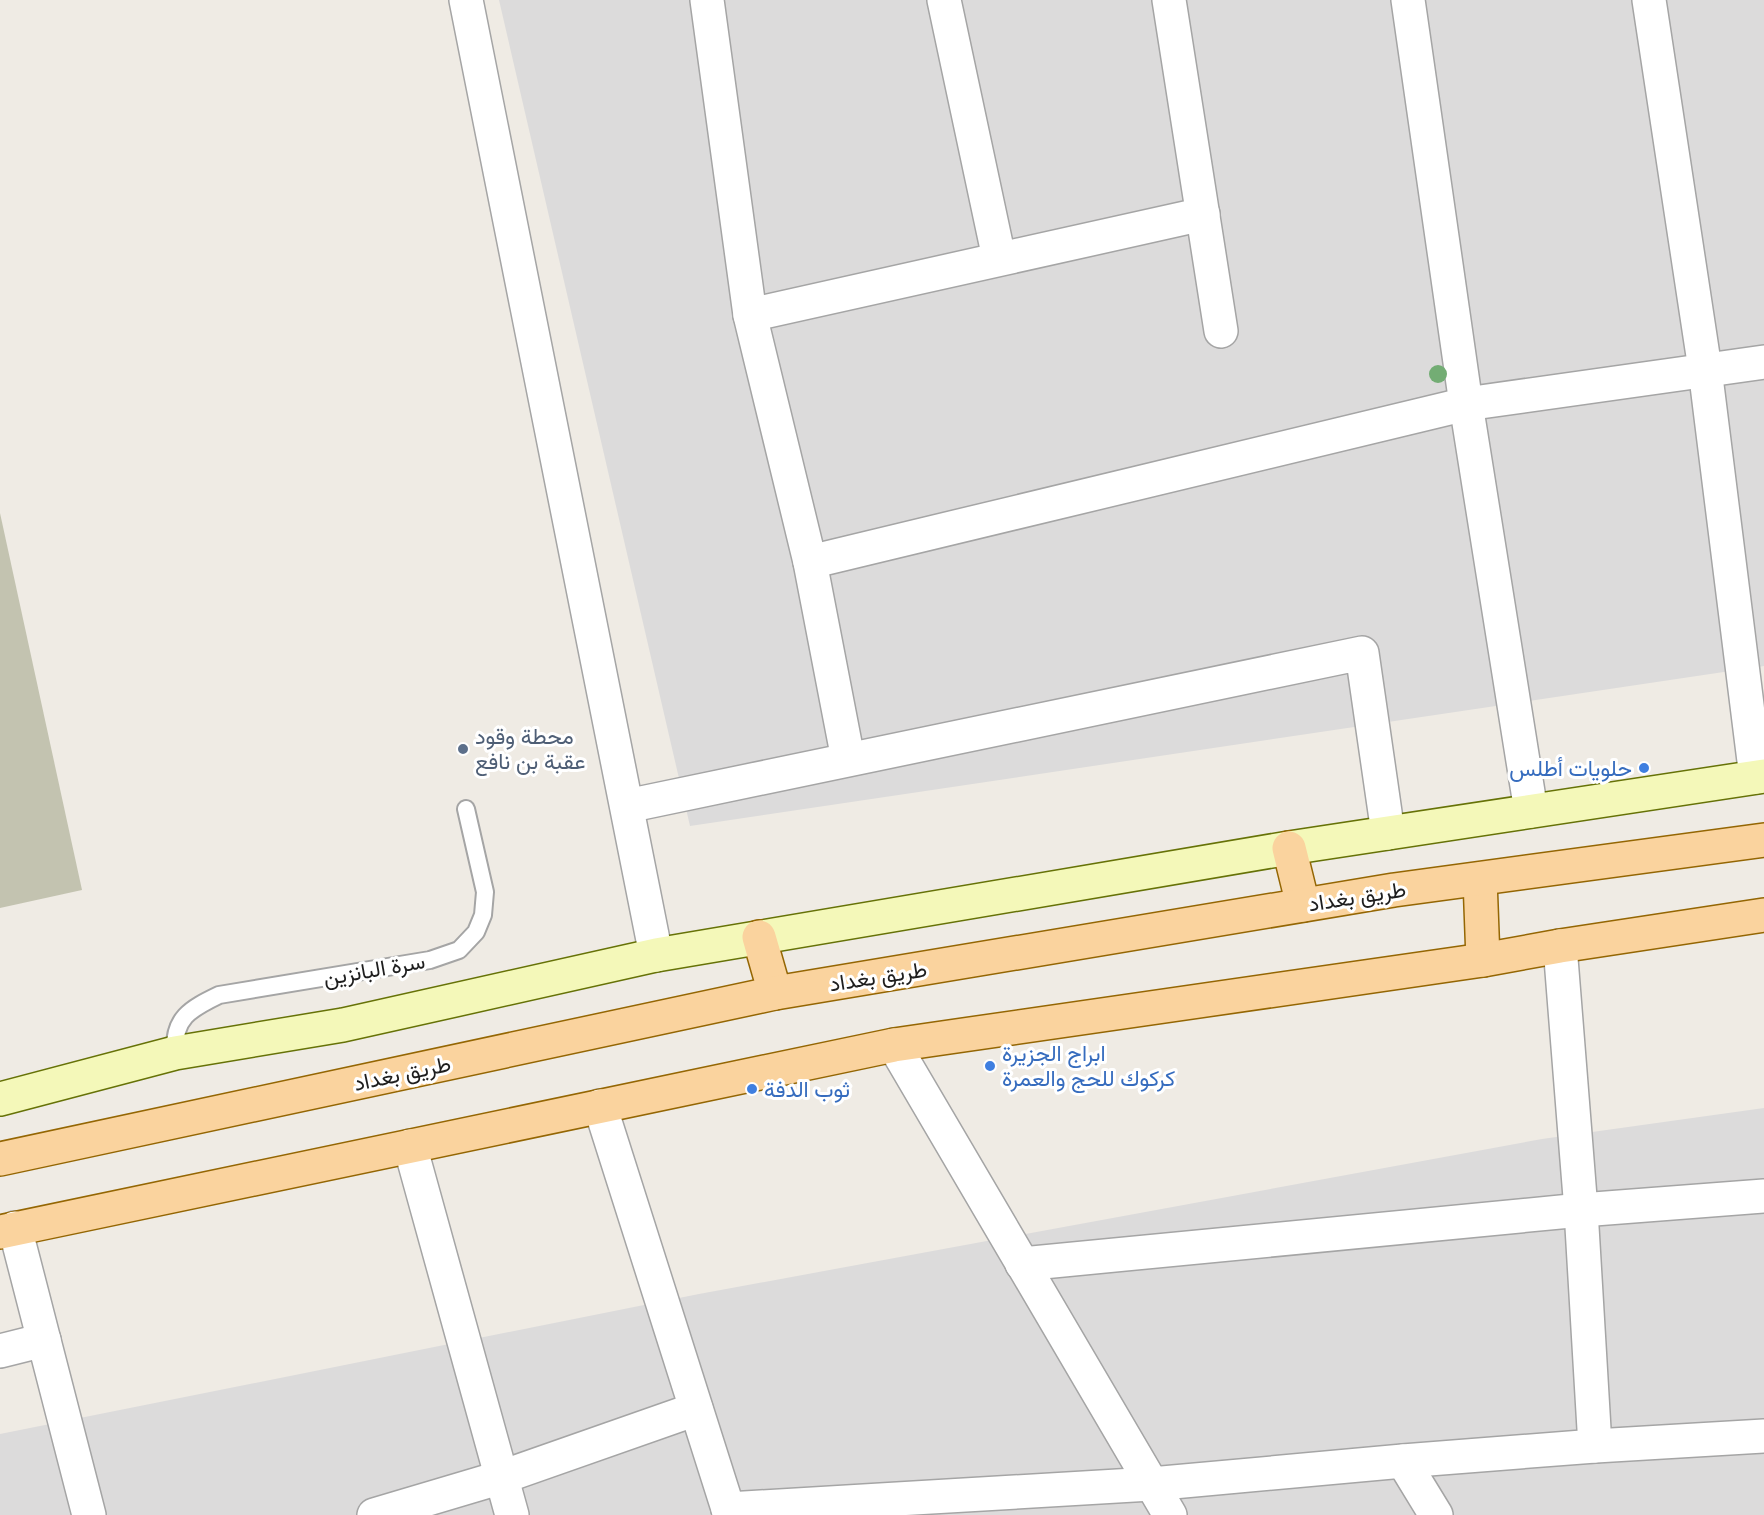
<svg xmlns="http://www.w3.org/2000/svg" width="1764" height="1515" viewBox="0 0 1764 1515" font-family="'Space Grotesk',Vazirmatn,sans-serif">
<rect width="100%" height="100%" fill="#efebe4"/>
<g fill="#dcdbdb">
<path d="M 499,0 L 1764,0 L 1764,666 L 690,826 Z"/>
<path d="M 1764,1108 L 1764,1515 L 0,1515 L 0,1434 L 699,1294 L 1542,1139 Z"/>
</g>
<path fill="#c3c3b0" d="M 0,513 L 82,890 L 0,908 Z"/>
<g fill="none" stroke-linecap="round" stroke-linejoin="round">
<g stroke="#a5a5a5" stroke-width="20">
<path id="service" d="M 175,1053 C 173,1018 190,1009 219,995 L 430,960 L 459,950 L 476,932 L 483,915 L 485,892 L 466,809"/>
</g>
<g stroke="#a5a5a5" stroke-width="36">
<g id="minor">
<path d="M 466,0 L 656,955"/>
<path d="M 707,0 L 750,315 L 810,562 L 848,759"/>
<path d="M 944,0 L 999,258"/>
<path d="M 1169,0 L 1221,331"/>
<path d="M 1408,0 L 1466,404 L 1531,811"/>
<path d="M 1649,0 L 1705,369 L 1756,777"/>
<path d="M 750,315 L 1203,214"/>
<path d="M 810,562 L 1466,404 L 1764,362"/>
<path d="M 627,806 L 1362,653 L 1388,833"/>
<path d="M 1560,946 L 1581,1210 L 1595,1446"/>
<path d="M 894,1045 L 1170,1515"/>
<path d="M 600,1106 L 730,1515"/>
<path d="M 410,1146 L 512,1515"/>
<path d="M 15,1228 L 89,1515"/>
<path d="M 1022,1264 L 1581,1210 L 1764,1196"/>
<path d="M 0,1351 L 44,1340"/>
<path d="M 1403,1461 L 1436,1515"/>
<path d="M 728,1509 L 1151,1484 L 1403,1461 L 1595,1446 L 1764,1436"/>
<path d="M 374,1515 L 502,1477 L 696,1409"/>
</g>
</g>
<g stroke="#667207" stroke-width="36">
<path id="secondary" d="M 0,1099 L 175,1053 L 343,1025 L 656,955 L 1289,848 L 1764,776"/>
</g>
<g stroke="#946603" stroke-width="36">
<g id="primary">
<path d="M 1289,848 L 1303,905"/>
<path d="M 1480,879 L 1483,960"/>
<path d="M 759,937 L 775,993"/>
<path d="M 0,1159 L 775,993 L 1394,890 L 1764,840"/>
<path d="M 0,1232 L 894,1045 L 1483,960 L 1560,946 L 1764,915"/>
</g>
</g>
<use href="#service" stroke="#fff" stroke-width="16"/>
<use href="#minor" stroke="#fff" stroke-width="33"/>
<use href="#secondary" stroke="#f4f8b9" stroke-width="33"/>
<use href="#primary" stroke="#fad39e" stroke-width="33"/>
</g>
<circle fill="#73ad74" cx="1438" cy="374" r="9"/>
<circle fill="#5c6f8a" stroke="#fff" stroke-width="2" cx="463" cy="749" r="6"/>
<g fill="#3f7fe0" stroke="#fff" stroke-width="2">
<circle cx="1644" cy="768" r="6"/>
<circle cx="990" cy="1066" r="6"/>
<circle cx="752" cy="1089" r="6"/>
</g>
<g text-anchor="middle" stroke-width="6" stroke-linejoin="round" paint-order="stroke">
<g font-size="22" fill="#4e5e75" stroke="#fff" text-anchor="start">
<text x="475" y="744">محطة وقود<tspan x="475" dy="25">عقبة بن نافع</tspan></text>
</g>
<g font-size="22" fill="#366cbe" stroke="#fff" text-anchor="start">
<text x="1632" y="776" text-anchor="end">حلويات أطلس</text>
<text x="1002" y="1061">ابراج الجزيرة<tspan x="1002" dy="25">كركوك للحج والعمرة</tspan></text>
<text x="764" y="1097">ثوب الدفة</text>
</g>
<g font-size="22" fill="#1e1e1e" stroke="#fff">
<text transform="translate(1357 896) rotate(-9)" y="8">طريق بغداد</text>
<text transform="translate(374 969) rotate(-10)" y="8">سرة البانزين</text>
<text transform="translate(878 976) rotate(-9)" y="8">طريق بغداد</text>
<text transform="translate(402 1073) rotate(-12)" y="8">طريق بغداد</text>
</g>
</g>
</svg>
